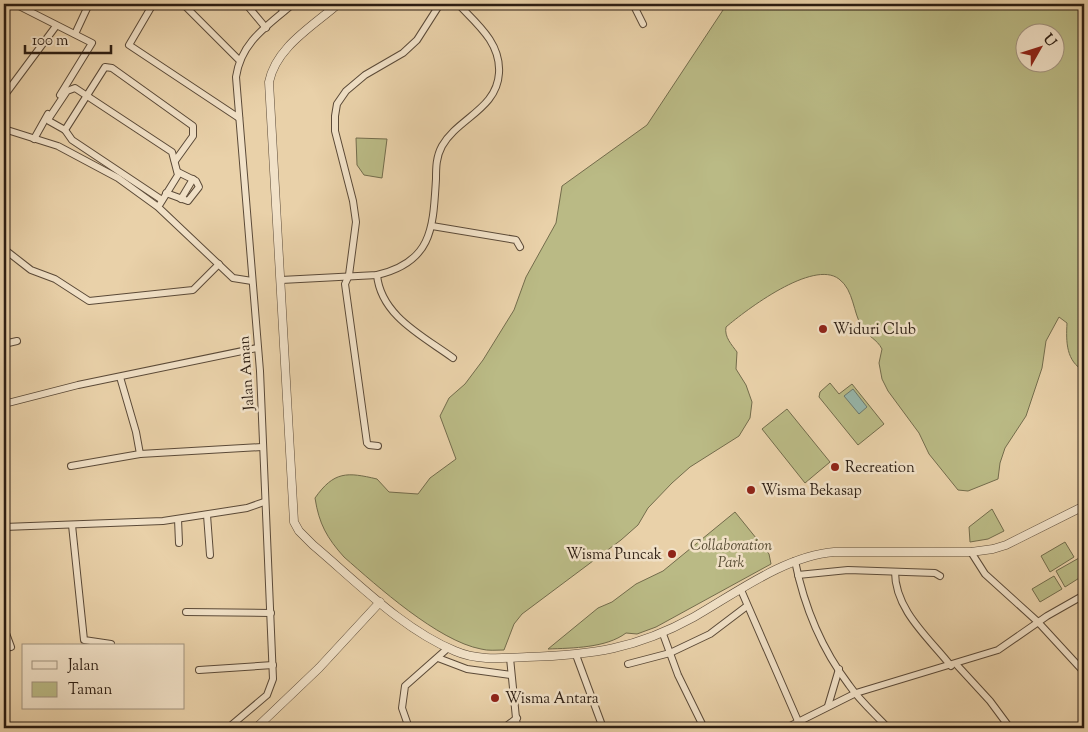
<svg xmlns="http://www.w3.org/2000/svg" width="1088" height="732" viewBox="0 0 1088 732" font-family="'Sorts Mill Goudy',serif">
<rect width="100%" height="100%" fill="#e9d1a9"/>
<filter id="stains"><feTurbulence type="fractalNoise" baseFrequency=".004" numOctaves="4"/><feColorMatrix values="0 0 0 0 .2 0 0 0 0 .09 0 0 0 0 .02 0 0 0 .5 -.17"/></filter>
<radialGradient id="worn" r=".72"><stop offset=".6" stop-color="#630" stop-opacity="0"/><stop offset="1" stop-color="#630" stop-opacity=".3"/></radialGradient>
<g fill="#baba85" stroke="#736c4c" fill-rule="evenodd">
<path d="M 727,4 L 775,4 L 783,6 L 788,4 L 1084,4 L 1084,371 C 1066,361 1066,342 1067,323 L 1059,317 L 1046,341 L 1042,368 L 1026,416 L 1005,448 L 1000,463 L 998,479 L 968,491 L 958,490 L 929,454 L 919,433 L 888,391 L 882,379 L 879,363 L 882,349 C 877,339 868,337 862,327 C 853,313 854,290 839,279 C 813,259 746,310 726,327 C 724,337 732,345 737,352 L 736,369 L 746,385 L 752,402 L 750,418 L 739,436 L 690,467 L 672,483 L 648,508 L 638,525 L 621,540 L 522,614 L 514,624 L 504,650 C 496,650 488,651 481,649 C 438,641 377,586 344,557 C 327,538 319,524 315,498 C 334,471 347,472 377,479 L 389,492 L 418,494 L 430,478 L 456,459 L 440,416 L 449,398 L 465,384 L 483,360 L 514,310 L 526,277 L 556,223 L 562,186 L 647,125 ZM 1026,32 L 1056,32 L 1056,62 L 1026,62 Z"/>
<path d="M 356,138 L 387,139 L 382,178 L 364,175 L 357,165 Z"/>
<path d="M 830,383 L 839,394 L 852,384 L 884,424 L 858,445 L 819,397 L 820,392 Z"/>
<path d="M 787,409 L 830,462 L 805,483 L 762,429 Z"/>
<path d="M 992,509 L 1004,531 L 988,539 L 970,542 L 969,527 Z"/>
<path d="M 735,512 L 769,554 L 771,564 L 656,627 L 637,634 L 626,633 C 606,648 573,648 548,649 L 598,608 L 612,602 L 636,584 L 663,571 Z"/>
<path d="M 1065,542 L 1074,557 L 1050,572 L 1041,556 Z"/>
<path d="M 1079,558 L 1084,567 L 1084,575 L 1065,587 L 1056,571 Z"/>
<path d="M 1054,576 L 1062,589 L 1040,602 L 1032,589 Z"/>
</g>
<path fill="#97b7ac" stroke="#6c796e" d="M 853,389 L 867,407 L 859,414 L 844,396 Z"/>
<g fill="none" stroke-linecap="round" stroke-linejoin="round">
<g stroke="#5b4a38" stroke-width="8">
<g id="minor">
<path d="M 141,4 L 150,8"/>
<path d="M 153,4 L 129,45 L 239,118"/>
<path d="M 183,4 L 239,60"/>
<path d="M 246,4 L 266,28"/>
<path d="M 278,4 L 284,11"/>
<path d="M 633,4 L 643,24"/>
<path d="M 19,6 L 92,43 L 60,95"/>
<path d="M 75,34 L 89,4"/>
<path d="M 4,96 L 56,26"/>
<path d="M 4,129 L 58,146 L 118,178 L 158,207 L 233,278 L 252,281"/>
<path d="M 65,130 L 49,121 L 49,118 L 67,91 L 75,88 L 172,152 L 178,175 L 160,204"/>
<path d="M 34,139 L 48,114"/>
<path d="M 166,193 L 188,201 L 199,187 L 196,181 L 178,172"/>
<path d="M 181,199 L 193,179"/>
<path d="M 162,200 L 72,140 L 65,130 L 105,67 L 112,68 L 193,126 L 193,136 L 175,161"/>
<path d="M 432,226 L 516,240 L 520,247"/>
<path d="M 4,249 L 31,270 L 55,279 L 89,301 L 193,290 L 219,264"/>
<path d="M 377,275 C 381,316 423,336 453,358"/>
<path d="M 281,280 L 377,275 C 433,262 433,227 436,179 C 436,168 436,157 442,146 C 458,118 497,109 499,73 C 501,43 477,24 458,4"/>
<path d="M 4,344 L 17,341"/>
<path d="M 120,377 L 136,432 L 140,454"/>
<path d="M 4,404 L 78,385 L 257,348"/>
<path d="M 378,446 L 369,445 L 367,443 L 345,284 L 349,275 L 356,222 L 353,201 L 335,131 L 335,116 L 337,104 L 346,91 L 365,75 L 403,53 L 417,40 L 440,4"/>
<path d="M 71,466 L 140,454 L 262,447"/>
<path d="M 207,515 L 210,555"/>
<path d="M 178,519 L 179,543"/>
<path d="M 72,525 L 84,640 L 111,644"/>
<path d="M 4,527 L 163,521 L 247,508 L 264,502"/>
<path d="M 971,552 L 985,574 L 1038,622 L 1084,672"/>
<path d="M 795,561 C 804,606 821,648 849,685 C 860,701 875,714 888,728"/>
<path d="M 895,572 C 895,610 929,638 951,666"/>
<path d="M 798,575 L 848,570 L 935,573 L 940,576"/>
<path d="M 741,590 L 798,721"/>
<path d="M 186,612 L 271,613"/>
<path d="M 4,628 L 11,647"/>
<path d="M 663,634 L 678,675 L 704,728"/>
<path d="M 576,655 L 603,728"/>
<path d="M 438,658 L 467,669 L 511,675"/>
<path d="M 510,658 L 517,728"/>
<path d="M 628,664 L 670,653 L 710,634 L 747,606"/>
<path d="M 956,664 L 990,701 L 1010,728"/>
<path d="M 199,670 L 273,665"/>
<path d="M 828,706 L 839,669"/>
<path d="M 228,728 L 267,695 L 273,679 L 260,371 L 236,77 C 241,42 267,26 293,4"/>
<path d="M 409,728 L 402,708 L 405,686 L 448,648"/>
<path d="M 504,728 L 517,718"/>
<path d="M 786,728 L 856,693 L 998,650 L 1047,616 L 1084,595"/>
</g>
</g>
<g stroke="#5b4a38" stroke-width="9">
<g id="tertiary">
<path d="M 338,4 C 313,26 276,47 269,82 L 294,522 L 299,531 L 313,545 C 357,582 402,629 455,651 C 478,661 503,658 527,657 C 592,655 636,649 694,617 C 736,593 785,556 834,552 L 971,552 L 993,549 L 1006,545 L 1084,506"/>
<path d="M 256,728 L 319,668 L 380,602"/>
</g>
</g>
<use href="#minor" stroke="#f1e1c7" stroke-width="6"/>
<use href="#tertiary" stroke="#f1e1c7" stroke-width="8"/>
</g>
<g fill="#8f2418" stroke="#f1e1c7" stroke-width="2">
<circle cx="823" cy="329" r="5"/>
<circle cx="835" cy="467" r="5"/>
<circle cx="751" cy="490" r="5"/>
<circle cx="672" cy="554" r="5"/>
<circle cx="495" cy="698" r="5"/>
</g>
<g text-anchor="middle" stroke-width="5" stroke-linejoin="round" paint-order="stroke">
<g font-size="15" fill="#2c1d12" stroke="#f1e1c7" text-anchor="start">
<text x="833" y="334">Widuri Club</text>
<text x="845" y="472">Recreation</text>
<text x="761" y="495">Wisma Bekasap</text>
<text x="662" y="559" text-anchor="end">Wisma Puncak</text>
<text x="505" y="703">Wisma Antara</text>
</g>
<g font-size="15" fill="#2c1d12" stroke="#f1e1c7">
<text transform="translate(246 373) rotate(-94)" y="5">Jalan Aman</text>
</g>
<g font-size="15" font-style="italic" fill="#574c34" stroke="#f1e1c7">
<text x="731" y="550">Collaboration<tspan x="731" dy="17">Park</tspan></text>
</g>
</g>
<rect width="1088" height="732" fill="none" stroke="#e9d1a9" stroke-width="20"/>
<rect x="5" y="5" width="1078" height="722" fill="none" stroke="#2c1d12" stroke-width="2.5"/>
<rect x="10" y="10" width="1068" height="712" fill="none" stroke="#2c1d12"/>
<rect x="22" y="644" width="162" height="65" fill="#f1e1c7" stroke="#a2937f"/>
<rect x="32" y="661" width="25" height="8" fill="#f1e1c7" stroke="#a2937f"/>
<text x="68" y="670" font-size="15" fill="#2c1d12">Jalan</text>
<rect x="32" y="682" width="25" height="15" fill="#baba85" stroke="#a2937f"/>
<text x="68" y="694" font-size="15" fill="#2c1d12">Taman</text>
<g transform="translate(1040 48) rotate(51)"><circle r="24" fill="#f1e1c7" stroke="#a2937f"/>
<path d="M0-4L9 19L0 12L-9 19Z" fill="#8f2418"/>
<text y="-8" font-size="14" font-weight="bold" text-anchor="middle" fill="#2c1d12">U</text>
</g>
<path d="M25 45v8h86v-8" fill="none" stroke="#2c1d12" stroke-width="2.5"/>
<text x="32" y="45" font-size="15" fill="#2c1d12" stroke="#f1e1c7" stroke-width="4" paint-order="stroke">100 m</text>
<rect width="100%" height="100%" filter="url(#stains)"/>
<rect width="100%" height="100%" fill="url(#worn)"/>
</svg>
